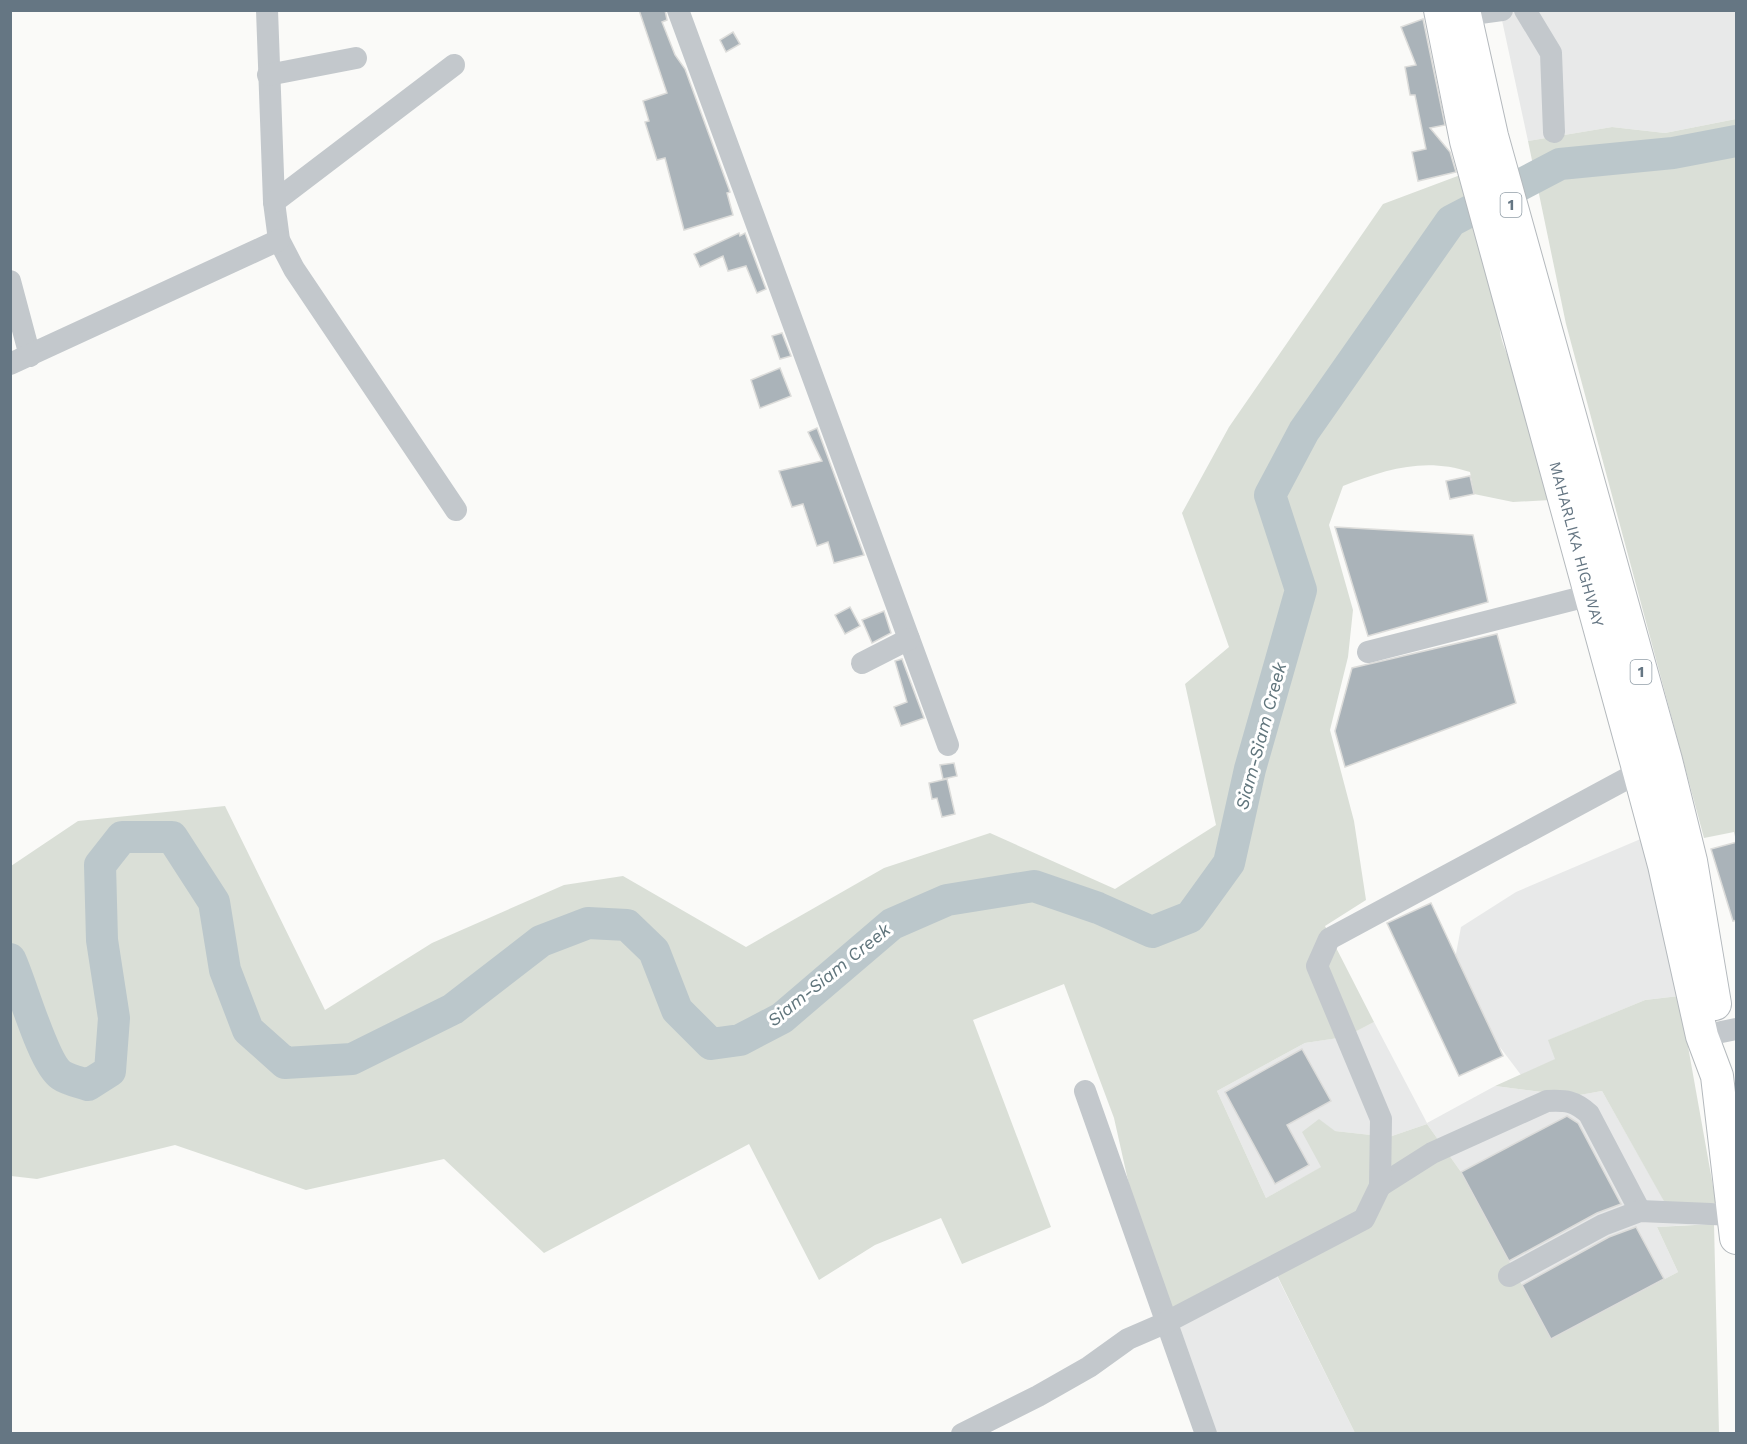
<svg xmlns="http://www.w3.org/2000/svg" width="1747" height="1444" viewBox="0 0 1747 1444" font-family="'Work Sans',sans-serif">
<rect width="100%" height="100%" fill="#fafaf8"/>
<g fill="#e8e9e9">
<path d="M 1500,11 L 1736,11 L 1736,119 L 1665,133 L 1612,127 L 1528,141 Z"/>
<path d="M 1643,838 L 1679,996 L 1645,1000 L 1549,1040 L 1556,1059 L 1521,1075 L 1484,1026 L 1455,959 L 1461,927 L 1516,892 Z"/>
<path d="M 1374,1022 L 1427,1123 L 1495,1086 L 1573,1096 L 1602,1091 L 1665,1202 L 1703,1224 L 1657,1227 L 1678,1272 L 1551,1339 L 1461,1172 L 1427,1124 L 1389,1137 L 1335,1131 L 1322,1167 L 1266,1198 L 1217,1091 L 1305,1043 L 1344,1037 Z"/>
<path d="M 1277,1276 L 1355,1433 L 1209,1433 L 1170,1325 Z"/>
</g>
<g fill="#dadfd7">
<path d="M 1736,119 L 1736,841 L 1734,832 L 1704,838 L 1566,324 L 1528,141 L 1612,127 L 1665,133 Z"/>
<path d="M 1463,174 L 1500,315 C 1497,338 1507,351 1514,372 C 1528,414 1539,458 1551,500 L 1513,502 L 1474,494 L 1470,472 C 1425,457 1386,469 1343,486 L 1329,525 L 1353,610 L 1348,657 L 1330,730 L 1354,821 L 1366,900 L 1325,926 L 1374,1022 L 1345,1037 L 1305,1043 L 1217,1091 L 1266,1198 L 1321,1167 L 1302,1132 L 1319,1119 L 1335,1131 L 1389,1137 L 1427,1124 L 1461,1172 L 1551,1339 L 1678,1272 L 1657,1227 L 1714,1224 L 1719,1433 L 1355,1433 L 1271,1263 L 1172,1313 L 1129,1185 L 1114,1118 L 1064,984 L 973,1020 L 1051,1227 L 962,1264 L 941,1218 L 875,1245 L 819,1280 L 749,1144 L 544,1253 L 444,1159 L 306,1190 L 175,1145 L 37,1179 L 11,1176 L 11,866 L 78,821 L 225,806 L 325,1010 L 432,943 L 564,885 L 623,876 L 746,947 L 884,868 L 990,833 L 1115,889 L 1216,825 L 1185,684 L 1229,647 L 1182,513 L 1229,427 L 1383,204 Z"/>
<path d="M 1679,996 L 1716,1203 L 1665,1203 L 1602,1091 L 1574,1096 L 1495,1086 L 1555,1059 L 1548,1040 L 1645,1000 Z"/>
</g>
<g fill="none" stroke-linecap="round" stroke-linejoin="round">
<path stroke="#bbc7cb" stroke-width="32" d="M 10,959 C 21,982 43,1063 61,1075 C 68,1080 79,1082 88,1085 L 110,1071 L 114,1018 L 102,940 L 100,865 L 122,837 L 172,837 L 214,902 L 225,970 L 248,1030 L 285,1063 L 352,1059 L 453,1009 L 541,941 L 588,923 L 627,925 L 654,951 L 677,1010 L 711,1044 L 740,1040 L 782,1018 L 892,924 L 947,900 L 1034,886 L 1098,908 L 1152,932 L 1190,917 L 1229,863 L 1250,769 L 1301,590 L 1270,495 L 1304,431 L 1451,221 L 1560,164 L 1673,153 L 1736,141"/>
</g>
<g fill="#aab3b9" stroke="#dcdcda" stroke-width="1.5">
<path d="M 639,10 L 665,10 L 667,20 L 662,22 L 675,55 L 685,69 L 730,192 L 727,193 L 733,215 L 684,230 L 665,158 L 657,160 L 645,122 L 649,121 L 643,101 L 667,93 Z"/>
<path d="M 1423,19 L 1445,125 L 1430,128 L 1450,152 L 1456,172 L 1418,181 L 1412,152 L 1426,149 L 1415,95 L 1410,95 L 1405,67 L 1416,65 L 1401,27 Z"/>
<path d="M 733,32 L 740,44 L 726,52 L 720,40 Z"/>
<path d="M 739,233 L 740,236 L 745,233 L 766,289 L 757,293 L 746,266 L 728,271 L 723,256 L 700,267 L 694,254 Z"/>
<path d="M 782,333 L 791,356 L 780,359 L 772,336 Z"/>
<path d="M 780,368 L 791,396 L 760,408 L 751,380 Z"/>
<path d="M 817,428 L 864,555 L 834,563 L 828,542 L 817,546 L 803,504 L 792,507 L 779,471 L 822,461 L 808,432 Z"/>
<path d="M 1470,476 L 1474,494 L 1450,499 L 1446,481 Z"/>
<path d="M 1335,527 L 1473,535 L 1488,602 L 1368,636 Z"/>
<path d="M 850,607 L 860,626 L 845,634 L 835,615 Z"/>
<path d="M 884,611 L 891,633 L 872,643 L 862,620 Z"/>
<path d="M 1497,634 L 1516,703 L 1345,767 L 1335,731 L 1352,668 Z"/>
<path d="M 902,659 L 924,718 L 901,726 L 894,707 L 907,702 L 895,661 Z"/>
<path d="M 954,763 L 957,776 L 943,779 L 940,765 Z"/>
<path d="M 947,779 L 955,814 L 942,817 L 937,798 L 932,799 L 929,783 Z"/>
<path d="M 1737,842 L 1737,920 L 1733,921 L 1711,849 Z"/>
<path d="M 1431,903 L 1503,1056 L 1459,1076 L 1387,923 Z"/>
<path d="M 1302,1049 L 1331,1101 L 1287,1125 L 1309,1165 L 1275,1184 L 1225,1092 Z"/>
<path d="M 1567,1116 L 1578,1123 L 1621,1204 L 1597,1213 L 1509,1261 L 1461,1172 Z"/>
<path d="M 1636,1227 L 1664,1279 L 1551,1339 L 1522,1285 L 1609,1237 Z"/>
</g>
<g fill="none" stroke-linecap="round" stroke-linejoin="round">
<g stroke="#b4b9bd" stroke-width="34">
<g id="highway">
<path d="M 1440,10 L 1466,141 L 1639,772 L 1664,865 L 1702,1036 L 1717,1076 L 1736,1238"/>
<path d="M 1464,10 L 1492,136 L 1666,760 L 1691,861 L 1715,1004"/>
</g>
</g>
<g stroke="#c3c8cc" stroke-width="22">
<path d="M 267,10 L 274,202 L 279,240 L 294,269 L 456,510"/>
<path d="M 678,10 L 948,745"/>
<path d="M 1525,10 L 1551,53 L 1554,132"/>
<path d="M 1465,15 L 1502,10"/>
<path d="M 268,75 L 356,58"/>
<path d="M 274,202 L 454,65"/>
<path d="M 10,281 L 30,356"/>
<path d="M 10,364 L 279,240"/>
<path d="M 1368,652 L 1591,595"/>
<path d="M 862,663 L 909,639"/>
<path d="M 1702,1036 L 1736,1029"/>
<path d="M 1085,1091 L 1206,1434"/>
<path d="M 1380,1186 L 1432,1153 L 1547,1101 C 1566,1100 1575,1101 1589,1114 L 1640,1211"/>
<path d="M 1509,1276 L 1603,1225 L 1640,1211 L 1734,1215"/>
<path d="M 962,1434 L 1038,1396 L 1089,1367 L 1128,1339 L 1165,1323 L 1364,1219 L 1380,1186 L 1381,1119 L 1317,966 L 1329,939 L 1639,772"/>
</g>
<use href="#highway" stroke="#fff" stroke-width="32"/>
</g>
<g text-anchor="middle" stroke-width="6" stroke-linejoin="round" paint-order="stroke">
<g fill="#fff" stroke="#939fa8" stroke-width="1.5">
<rect x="1500.5" y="193" width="21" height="24" rx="4.5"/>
<rect x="1630.5" y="660" width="21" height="24" rx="4.5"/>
</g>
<g font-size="15" font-weight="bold" fill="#657683">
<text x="1511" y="210">1</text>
<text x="1641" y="677">1</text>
</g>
<g font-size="16" fill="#657683" stroke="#fff">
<text transform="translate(1577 544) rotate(75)" y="6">MAHARLIKA HIGHWAY</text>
</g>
<g font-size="18" font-style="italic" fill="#60757c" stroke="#fff">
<text transform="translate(1261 736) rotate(-75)" y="6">Siam-Siam Creek</text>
<text transform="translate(829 975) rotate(-39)" y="6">Siam-Siam Creek</text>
</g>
</g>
<rect width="1747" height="1444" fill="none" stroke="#657683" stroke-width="24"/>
</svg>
